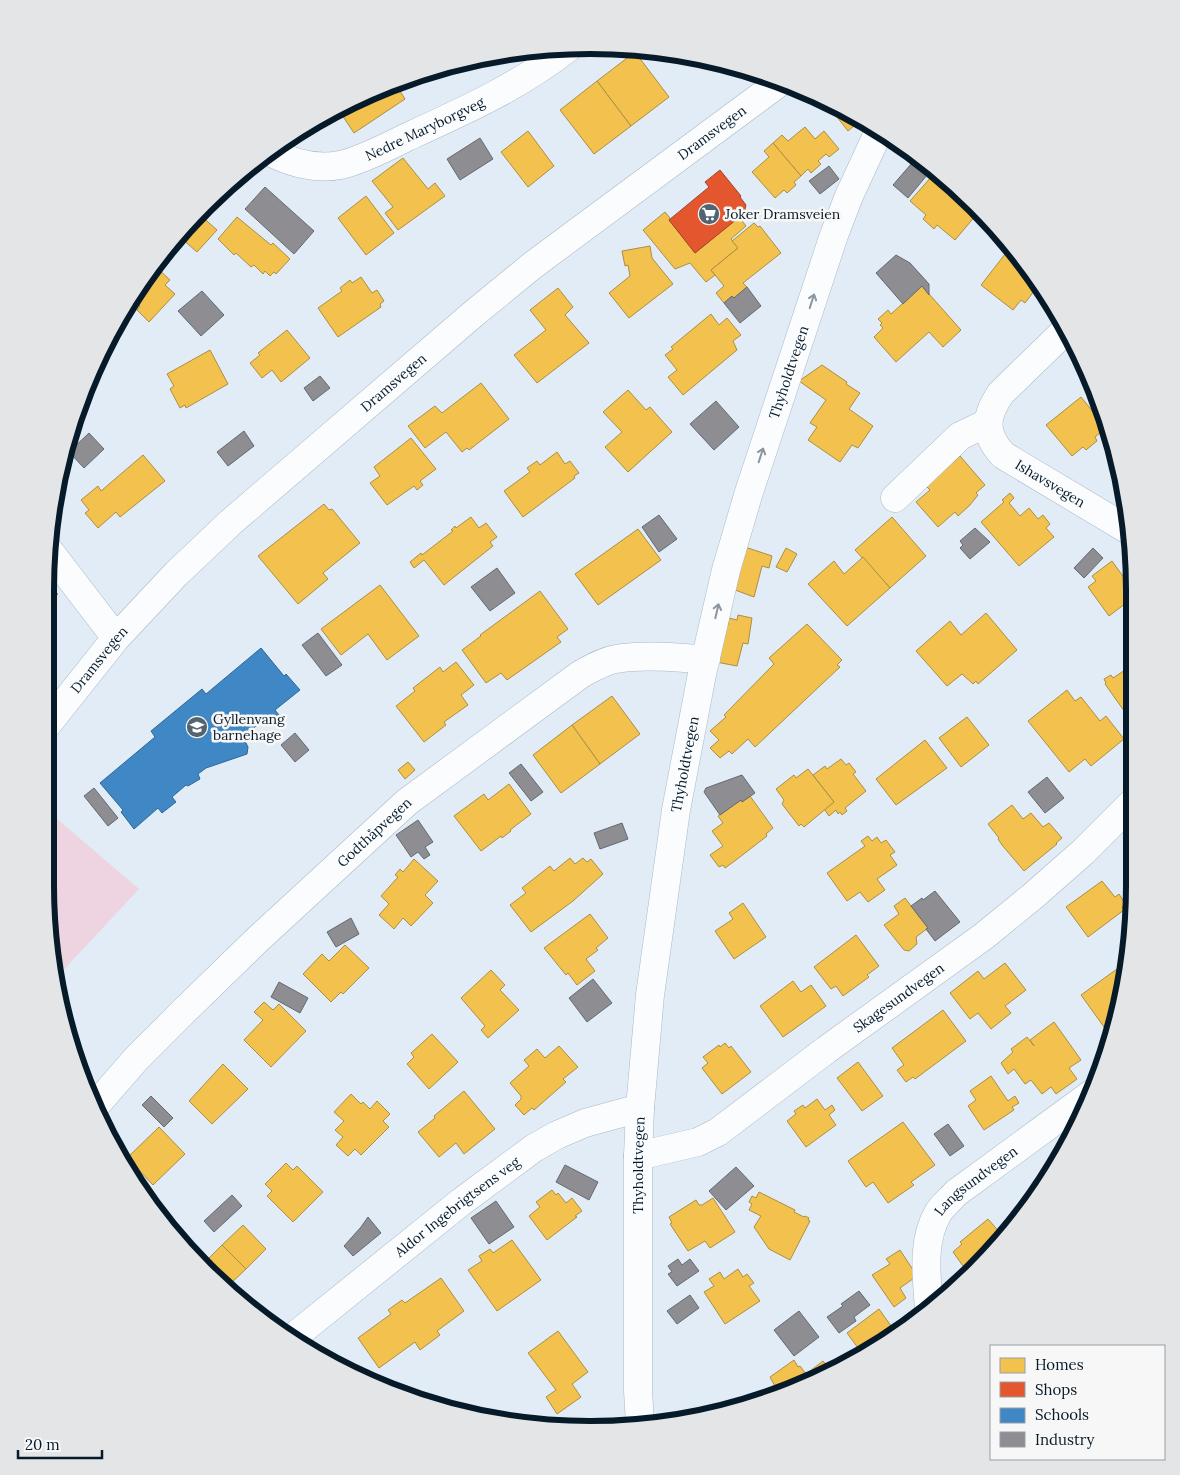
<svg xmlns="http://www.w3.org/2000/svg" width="1180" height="1475" viewBox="0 0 1180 1475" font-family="Lora,serif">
<rect width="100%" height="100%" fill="#e1ecf6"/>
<path fill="#eed4e0" d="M 50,813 L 139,889 L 57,977 L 45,885 L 45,818 Z"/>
<g fill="#f2c14e" stroke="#ab8f43">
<path d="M 635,52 L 669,97 L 631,126 L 597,81 Z"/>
<path d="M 597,81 L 631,126 L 594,154 L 560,110 Z"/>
<path d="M 395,83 L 405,99 L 354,133 L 338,109 Z"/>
<path d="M 822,98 L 831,101 L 861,120 L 848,131 Z"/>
<path d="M 805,127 L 815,139 L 824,131 L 839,149 L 829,157 L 826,154 L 818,161 L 821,164 L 811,173 L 808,169 L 801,176 L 773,143 L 782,135 L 788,141 Z"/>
<path d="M 528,131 L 554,166 L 528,187 L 501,152 Z"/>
<path d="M 773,143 L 801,176 L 794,182 L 796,185 L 787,193 L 784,190 L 775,198 L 752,172 L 769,157 L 764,151 Z"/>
<path d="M 403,158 L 428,189 L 435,183 L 445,196 L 398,230 L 385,213 L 393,207 L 372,181 Z"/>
<path d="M 932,176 L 977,214 L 955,240 L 937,225 L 934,229 L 923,219 L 926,215 L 910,201 Z"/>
<path d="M 366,196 L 394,233 L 366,255 L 338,218 Z"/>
<path d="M 665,212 L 670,218 L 669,220 L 695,253 L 739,217 L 746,226 L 731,239 L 738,248 L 711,270 L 715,275 L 706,282 L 690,263 L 675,269 L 643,230 Z"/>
<path d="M 198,213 L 217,230 L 197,252 L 181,238 L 179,240 L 176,237 Z"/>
<path d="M 237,217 L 271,245 L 273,243 L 290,259 L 276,274 L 274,272 L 270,276 L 265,271 L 263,274 L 254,265 L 251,267 L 236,253 L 234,255 L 218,239 Z"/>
<path d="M 754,223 L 758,227 L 760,226 L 781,253 L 743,283 L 747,287 L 734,298 L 732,296 L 724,303 L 716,293 L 724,286 L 711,270 L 738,248 L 732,241 Z"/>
<path d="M 650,246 L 652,258 L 673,284 L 629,318 L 609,293 L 630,276 L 628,265 L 625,266 L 622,251 Z"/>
<path d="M 1009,249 L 1018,256 L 1036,281 L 1033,283 L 1037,287 L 1025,303 L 1021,300 L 1013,310 L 981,285 Z"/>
<path d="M 155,266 L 170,280 L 165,285 L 175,294 L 149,322 L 137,310 L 140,306 L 132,298 Z"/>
<path d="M 361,277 L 372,293 L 377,290 L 384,301 L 380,304 L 381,307 L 338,337 L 318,308 L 342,291 L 340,288 L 350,280 L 352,283 Z"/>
<path d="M 922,286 L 961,330 L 943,347 L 929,332 L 896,362 L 874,337 L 883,328 L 880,325 L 882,323 L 878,319 L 888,310 L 891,314 Z"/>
<path d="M 558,288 L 573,307 L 565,315 L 589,343 L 537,383 L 514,355 L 546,330 L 530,310 Z"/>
<path d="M 711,314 L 719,325 L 727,318 L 741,335 L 733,341 L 737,350 L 683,395 L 668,377 L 677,370 L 665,355 L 673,349 L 671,347 Z"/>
<path d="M 287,330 L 310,358 L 281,382 L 272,370 L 262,378 L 250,363 L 260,355 L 258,353 Z"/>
<path d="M 210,350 L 228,384 L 186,408 L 185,405 L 180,408 L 170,389 L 174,386 L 167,374 Z"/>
<path d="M 822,365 L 847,382 L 846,384 L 860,393 L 849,409 L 873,426 L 858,448 L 852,445 L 840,462 L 808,440 L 817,427 L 810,423 L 826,400 L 799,381 Z"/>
<path d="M 481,383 L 509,419 L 469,450 L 467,448 L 462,452 L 446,432 L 425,448 L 408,426 L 435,406 L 442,413 Z"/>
<path d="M 628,390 L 646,410 L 650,407 L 672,432 L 628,472 L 605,447 L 622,432 L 603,412 Z"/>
<path d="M 1081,397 L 1106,428 L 1095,437 L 1097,441 L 1086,450 L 1083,447 L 1072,456 L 1046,425 Z"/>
<path d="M 411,438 L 436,469 L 420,481 L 423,485 L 417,490 L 414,486 L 387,505 L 370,483 L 380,476 L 374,467 Z"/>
<path d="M 557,452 L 565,464 L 570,461 L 579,473 L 574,476 L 575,478 L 523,517 L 504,491 L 530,472 L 527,468 L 537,461 L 540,465 Z"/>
<path d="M 143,455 L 165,481 L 120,517 L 116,512 L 98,528 L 85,513 L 89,510 L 81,500 L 98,486 L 101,491 Z"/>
<path d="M 960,456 L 985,485 L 976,493 L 978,495 L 970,505 L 958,516 L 955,512 L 938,527 L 916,502 L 930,490 L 926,486 Z"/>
<path d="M 1010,493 L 1014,498 L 1009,503 L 1020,516 L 1029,508 L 1038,519 L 1043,515 L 1050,524 L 1046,528 L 1054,537 L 1019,566 L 981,522 L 1004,502 L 1002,500 Z"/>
<path d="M 324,504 L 329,510 L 332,509 L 360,543 L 323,573 L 328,579 L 298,604 L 258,556 Z"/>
<path d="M 471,517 L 479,528 L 486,523 L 497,537 L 490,542 L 493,546 L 444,585 L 424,560 L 414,568 L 410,562 L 421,553 L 422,555 L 453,531 L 451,530 L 455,526 L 456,528 Z"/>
<path d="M 892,517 L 926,556 L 890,588 L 855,550 Z"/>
<path d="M 638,529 L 661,560 L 598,605 L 575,574 Z"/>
<path d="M 745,547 L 772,556 L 769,568 L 762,566 L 754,597 L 735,590 Z"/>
<path d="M 786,548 L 797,554 L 787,572 L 776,567 Z"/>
<path d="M 863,557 L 890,588 L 847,626 L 808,584 L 834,561 L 844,574 Z"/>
<path d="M 1112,561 L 1130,586 L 1134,583 L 1134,597 L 1109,616 L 1088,587 L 1096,581 L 1092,576 Z"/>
<path d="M 46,583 L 58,594 L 46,607 Z"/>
<path d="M 380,585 L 419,636 L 387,660 L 368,634 L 341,655 L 321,629 Z"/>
<path d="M 540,591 L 568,629 L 557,637 L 561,642 L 507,680 L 501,673 L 486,683 L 462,650 L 481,636 L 480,635 Z"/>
<path d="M 986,613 L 1017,650 L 978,684 L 976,681 L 973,684 L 962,674 L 947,686 L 916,651 L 950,621 L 961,635 Z"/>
<path d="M 738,615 L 752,618 L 748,644 L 743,643 L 737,666 L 716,662 L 725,624 L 728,625 L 729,618 L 737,620 Z"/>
<path d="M 807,624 L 842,660 L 837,665 L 840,667 L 755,747 L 748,739 L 732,754 L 729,751 L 720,758 L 710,748 L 719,740 L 710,731 L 726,717 L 724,715 L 774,664 L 769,658 Z"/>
<path d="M 456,662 L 474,685 L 461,695 L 468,705 L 444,722 L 446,725 L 424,742 L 396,706 L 415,691 L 413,688 L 440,667 L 443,672 Z"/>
<path d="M 1134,664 L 1134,709 L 1127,715 L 1105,684 L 1106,683 L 1104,679 L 1111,675 L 1113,678 Z"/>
<path d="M 1067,690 L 1075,701 L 1081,697 L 1100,721 L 1106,716 L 1124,739 L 1091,766 L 1085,759 L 1069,772 L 1028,721 Z"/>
<path d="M 612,696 L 640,734 L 600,764 L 572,725 Z"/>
<path d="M 967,717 L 989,745 L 961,767 L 939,738 Z"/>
<path d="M 572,725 L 600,764 L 561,793 L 533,755 Z"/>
<path d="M 925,740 L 947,768 L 896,805 L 876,779 Z"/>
<path d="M 841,759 L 846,765 L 849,763 L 856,772 L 853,774 L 866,791 L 845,808 L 847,811 L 842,815 L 840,812 L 838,814 L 836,810 L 829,816 L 824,809 L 834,802 L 813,775 L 825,766 L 827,769 Z"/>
<path d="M 408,762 L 415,770 L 405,779 L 398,770 Z"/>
<path d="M 808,769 L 834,802 L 804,827 L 801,824 L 799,826 L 782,804 L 784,800 L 776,789 L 794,775 L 796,778 Z"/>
<path d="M 509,784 L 531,814 L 510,830 L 511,831 L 502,838 L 501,836 L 481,851 L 454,816 L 484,794 L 488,800 Z"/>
<path d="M 750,796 L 773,828 L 766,834 L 767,836 L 736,860 L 725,868 L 723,865 L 719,867 L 710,855 L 723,846 L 712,831 L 723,823 L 718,816 L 741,800 L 742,802 Z"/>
<path d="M 1012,805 L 1023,819 L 1031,813 L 1043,827 L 1049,823 L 1062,838 L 1056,843 L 1057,844 L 1024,871 L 1002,845 L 998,839 L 999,838 L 988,824 Z"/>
<path d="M 868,836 L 872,841 L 877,837 L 881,843 L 886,840 L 895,852 L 890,855 L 897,865 L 877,879 L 885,890 L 868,902 L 860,892 L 847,901 L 827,873 L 865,846 L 861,841 Z"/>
<path d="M 570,858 L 575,864 L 583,858 L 587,862 L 591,859 L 603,874 L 573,901 L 531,932 L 510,905 L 526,893 L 522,888 L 550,866 L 554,871 Z"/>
<path d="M 414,859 L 438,881 L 425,895 L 433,903 L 411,926 L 403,918 L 394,929 L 379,915 L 389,904 L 381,896 L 398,877 L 395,875 L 400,869 L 403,872 Z"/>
<path d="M 1102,881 L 1115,897 L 1119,894 L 1126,905 L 1122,907 L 1124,910 L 1088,937 L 1066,907 Z"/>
<path d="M 905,898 L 928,928 L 916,937 L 917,944 L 909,951 L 904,950 L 884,925 L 899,914 L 894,906 Z"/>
<path d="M 743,903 L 766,937 L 734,959 L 715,931 L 733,919 L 729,913 Z"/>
<path d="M 590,914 L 608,938 L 596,948 L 598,950 L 586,959 L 595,971 L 577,985 L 568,973 L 566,975 L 544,948 Z"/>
<path d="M 856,935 L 879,966 L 867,975 L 869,977 L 843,996 L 836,986 L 831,989 L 814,967 Z"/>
<path d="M 345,945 L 369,968 L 343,994 L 341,992 L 331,1002 L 303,974 L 322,954 L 329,961 Z"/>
<path d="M 1128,961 L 1125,991 L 1116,1019 L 1104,1027 L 1081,995 Z"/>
<path d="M 1005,963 L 1026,990 L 1005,1006 L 1011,1013 L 991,1029 L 978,1013 L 970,1019 L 950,993 L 978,971 L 984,979 Z"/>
<path d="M 491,970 L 505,985 L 500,990 L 519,1010 L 488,1038 L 481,1030 L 485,1026 L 461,998 Z"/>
<path d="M 793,981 L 801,992 L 811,985 L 826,1006 L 783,1037 L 760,1006 Z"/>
<path d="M 264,1002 L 273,1010 L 279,1004 L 306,1031 L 271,1067 L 244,1040 L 263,1020 L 254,1012 Z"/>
<path d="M 943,1010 L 966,1041 L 915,1079 L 913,1077 L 906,1082 L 897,1070 L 904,1065 L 892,1048 Z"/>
<path d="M 1054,1022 L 1081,1060 L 1069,1068 L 1077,1079 L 1056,1094 L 1051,1087 L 1042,1094 L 1031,1080 L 1025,1084 L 1014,1069 L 1008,1074 L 1001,1063 L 1013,1052 L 1011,1049 L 1027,1037 L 1034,1046 L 1030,1040 Z"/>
<path d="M 432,1034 L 458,1062 L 429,1089 L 407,1064 L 414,1057 L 411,1053 Z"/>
<path d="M 725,1043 L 729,1048 L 731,1046 L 751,1072 L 722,1094 L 702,1068 L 708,1063 L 703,1057 L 719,1045 L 720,1047 Z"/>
<path d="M 559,1046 L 578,1067 L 563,1079 L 566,1082 L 534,1110 L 532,1108 L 524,1115 L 515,1105 L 521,1099 L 521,1096 L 510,1083 L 529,1066 L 524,1060 L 537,1049 L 545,1058 Z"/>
<path d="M 858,1062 L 883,1096 L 862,1111 L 837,1078 Z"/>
<path d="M 223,1064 L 248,1089 L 212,1124 L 189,1101 Z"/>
<path d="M 991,1076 L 1008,1101 L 1015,1096 L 1019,1103 L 1012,1107 L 1014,1110 L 984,1130 L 968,1106 L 976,1100 L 970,1091 Z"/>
<path d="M 464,1091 L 495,1129 L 464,1154 L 456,1143 L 439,1157 L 418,1132 L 435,1118 L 434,1116 Z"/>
<path d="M 351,1094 L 361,1104 L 363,1102 L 370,1109 L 377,1101 L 390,1114 L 383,1121 L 389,1127 L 361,1155 L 355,1149 L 348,1156 L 336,1145 L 343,1137 L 335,1130 L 344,1121 L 334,1112 Z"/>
<path d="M 817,1099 L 825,1110 L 832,1105 L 835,1110 L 829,1115 L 836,1125 L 806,1147 L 787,1121 L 796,1114 L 794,1111 L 803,1105 L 805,1108 Z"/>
<path d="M 903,1122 L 935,1165 L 911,1182 L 914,1185 L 888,1203 L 873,1182 L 866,1187 L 848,1161 Z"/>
<path d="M 159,1127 L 185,1154 L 153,1185 L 136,1167 L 133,1170 L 129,1166 L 132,1163 L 127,1158 Z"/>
<path d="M 286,1163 L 293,1170 L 297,1166 L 323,1192 L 293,1222 L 267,1196 L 272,1191 L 265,1184 Z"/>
<path d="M 552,1190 L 556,1195 L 558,1193 L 566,1203 L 572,1198 L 582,1211 L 575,1216 L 577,1217 L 547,1240 L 529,1216 L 540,1207 L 536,1202 Z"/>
<path d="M 759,1192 L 795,1210 L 794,1212 L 804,1217 L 805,1216 L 809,1218 L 808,1220 L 810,1221 L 790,1260 L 769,1249 L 754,1227 L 761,1216 L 749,1210 L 752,1204 L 749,1202 L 752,1196 L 756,1198 Z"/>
<path d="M 713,1198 L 735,1232 L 710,1248 L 705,1241 L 688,1251 L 670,1224 L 672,1223 L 669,1217 L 696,1200 L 699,1205 L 702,1205 Z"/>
<path d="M 988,1219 L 1002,1235 L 968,1273 L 953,1252 L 962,1244 L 960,1242 Z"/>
<path d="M 243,1225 L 266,1249 L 246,1269 L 222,1245 Z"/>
<path d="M 512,1240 L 541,1280 L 497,1311 L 468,1270 L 482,1261 L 479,1256 L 490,1249 L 493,1253 Z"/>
<path d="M 222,1245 L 246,1269 L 227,1287 L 202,1265 Z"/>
<path d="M 900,1250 L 917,1276 L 900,1288 L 906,1298 L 894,1307 L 872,1275 L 890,1264 L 886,1259 Z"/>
<path d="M 738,1269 L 743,1277 L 747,1274 L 754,1283 L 749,1286 L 760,1301 L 725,1324 L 704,1292 L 714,1286 L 709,1279 L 720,1272 L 724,1279 Z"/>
<path d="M 441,1278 L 464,1311 L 437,1331 L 440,1335 L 420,1350 L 415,1342 L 379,1368 L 358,1338 L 391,1314 L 388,1310 L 402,1300 L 405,1303 Z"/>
<path d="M 879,1309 L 896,1333 L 864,1356 L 847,1333 Z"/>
<path d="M 558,1331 L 588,1372 L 572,1384 L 581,1397 L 557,1414 L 546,1397 L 556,1390 L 528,1353 Z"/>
<path d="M 794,1360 L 798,1367 L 800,1366 L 806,1374 L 823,1361 L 830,1370 L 778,1392 L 770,1377 Z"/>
</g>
<path fill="#e4572e" stroke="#a1452c" d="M 720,170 L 741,196 L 740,197 L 746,205 L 745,209 L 747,211 L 695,253 L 669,220 L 709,187 L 705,182 Z"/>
<path fill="#3f88c5" stroke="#2e6796" d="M 261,648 L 284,676 L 286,674 L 300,690 L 275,710 L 279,715 L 266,726 L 262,721 L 243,737 L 248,747 L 247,754 L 206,768 L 198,774 L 200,779 L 188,786 L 186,785 L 172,797 L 176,802 L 162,813 L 158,808 L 134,829 L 121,812 L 123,810 L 100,783 L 155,737 L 151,731 L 202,689 L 206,694 Z"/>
<g fill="#8d8d92" stroke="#646a72">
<path d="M 480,138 L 493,159 L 460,180 L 447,159 Z"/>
<path d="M 918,156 L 933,168 L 908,198 L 893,185 Z"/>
<path d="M 829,166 L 839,179 L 820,194 L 809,181 Z"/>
<path d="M 265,187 L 314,231 L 294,254 L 245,209 Z"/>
<path d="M 896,255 L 910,263 L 929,284 L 929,295 L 922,286 L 903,304 L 876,273 Z"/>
<path d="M 747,287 L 761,306 L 740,323 L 724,303 L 732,296 L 734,298 Z"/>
<path d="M 202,291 L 224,315 L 201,336 L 178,311 Z"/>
<path d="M 320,376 L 330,388 L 313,401 L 304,388 Z"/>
<path d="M 716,401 L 739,427 L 714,450 L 690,424 Z"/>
<path d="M 244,431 L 254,446 L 228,466 L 217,452 Z"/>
<path d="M 89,433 L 104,449 L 84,468 L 69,452 Z"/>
<path d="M 659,515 L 677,539 L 659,552 L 642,527 Z"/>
<path d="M 975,528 L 990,542 L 970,559 L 960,548 L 963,545 L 960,541 Z"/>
<path d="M 1093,548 L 1103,558 L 1084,578 L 1074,568 Z"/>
<path d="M 497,568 L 515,593 L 490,611 L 471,587 Z"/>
<path d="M 318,633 L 342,665 L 326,676 L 302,645 Z"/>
<path d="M 295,733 L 309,750 L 295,762 L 281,745 Z"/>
<path d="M 521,764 L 543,792 L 531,801 L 509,773 Z"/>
<path d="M 742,775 L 755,793 L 742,802 L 741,800 L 720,815 L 704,792 L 706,788 Z"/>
<path d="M 1047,777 L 1064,798 L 1045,813 L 1028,792 Z"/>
<path d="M 94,788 L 118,818 L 108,826 L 84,796 Z"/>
<path d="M 418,820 L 433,842 L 425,847 L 430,855 L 424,859 L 418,852 L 411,857 L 396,835 Z"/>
<path d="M 622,823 L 628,839 L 600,849 L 594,833 Z"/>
<path d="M 935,891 L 960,922 L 935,941 L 926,929 L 928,928 L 911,906 L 922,898 L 923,900 Z"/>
<path d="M 1134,898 L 1132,918 L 1123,906 Z"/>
<path d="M 351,918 L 359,934 L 336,947 L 327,932 Z"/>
<path d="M 593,979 L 612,1003 L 587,1022 L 569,998 Z"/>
<path d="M 279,982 L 308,998 L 300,1013 L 271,997 Z"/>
<path d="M 151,1096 L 173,1118 L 164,1127 L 142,1105 Z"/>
<path d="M 948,1124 L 964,1146 L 950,1156 L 934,1134 Z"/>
<path d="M 565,1165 L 598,1182 L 589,1200 L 556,1182 Z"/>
<path d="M 736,1167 L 754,1186 L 726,1210 L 709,1191 Z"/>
<path d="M 232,1195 L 242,1206 L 214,1232 L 204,1221 Z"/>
<path d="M 496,1201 L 514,1227 L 489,1244 L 471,1218 Z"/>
<path d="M 368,1217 L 381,1233 L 353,1256 L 344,1246 L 361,1227 Z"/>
<path d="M 678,1259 L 682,1265 L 690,1259 L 699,1271 L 677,1286 L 668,1274 L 672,1272 L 668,1266 Z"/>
<path d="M 859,1291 L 870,1305 L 854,1317 L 856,1321 L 839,1333 L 827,1317 L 843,1306 L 841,1304 Z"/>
<path d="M 690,1295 L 699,1308 L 677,1324 L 667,1311 Z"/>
<path d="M 799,1311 L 819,1337 L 794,1356 L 774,1330 Z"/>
</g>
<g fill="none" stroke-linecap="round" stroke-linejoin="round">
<g stroke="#aab8c4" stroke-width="29">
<g id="minor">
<path id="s1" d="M 270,152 C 292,163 315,170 340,165 C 360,161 389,146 407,137 C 462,112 520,86 568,48"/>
<path id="s2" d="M 1067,329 L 1001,393 C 985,416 983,433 1003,455 L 1130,531"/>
<path d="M 895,498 L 960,436 L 987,423"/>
<path d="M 47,548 L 116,638"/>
<path id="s3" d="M 46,726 L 116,638 L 176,574 L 231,522 L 472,315 L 533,265 L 780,82"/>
<path id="s4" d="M 96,1105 L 136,1059 L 182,1013 L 257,940 L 407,802 L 581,674 C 592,668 604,661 616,659 C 645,654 677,658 706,659"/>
<path id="s5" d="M 638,1156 L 698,1142 L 718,1132 L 826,1050 L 984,936 L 1033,896 L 1083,852 L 1135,800"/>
<path id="s6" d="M 929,1310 C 927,1278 921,1242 938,1213 C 943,1205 950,1200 956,1193 L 1094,1092"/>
<path id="s7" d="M 292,1338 L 461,1202 L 534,1148 L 557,1135 L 585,1123 L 640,1108"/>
<path id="s8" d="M 640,1423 L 638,1391 L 638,1156 L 640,1108 L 650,995 L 676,810 L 702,674 L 726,570 L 749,492 L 834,235 L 849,196 L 879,131"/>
</g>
</g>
<use href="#minor" stroke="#fafcfe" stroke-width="28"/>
</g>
<defs><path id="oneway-shaft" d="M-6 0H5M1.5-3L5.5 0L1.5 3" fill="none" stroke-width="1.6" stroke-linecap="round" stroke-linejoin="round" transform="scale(1.25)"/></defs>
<g stroke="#8c969e">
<use href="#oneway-shaft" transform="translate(812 301) rotate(-72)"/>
<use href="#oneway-shaft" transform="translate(761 455) rotate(-72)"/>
<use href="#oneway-shaft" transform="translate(717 611) rotate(-77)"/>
</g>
<defs>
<g id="supermarket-disc" transform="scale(1.125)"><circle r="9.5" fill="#536471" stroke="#f7f7f7"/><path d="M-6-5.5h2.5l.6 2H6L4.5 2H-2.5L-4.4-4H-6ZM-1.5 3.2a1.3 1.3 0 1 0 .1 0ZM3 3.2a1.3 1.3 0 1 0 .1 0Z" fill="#fff"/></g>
<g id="school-disc" transform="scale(1.125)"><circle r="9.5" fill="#536471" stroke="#f7f7f7"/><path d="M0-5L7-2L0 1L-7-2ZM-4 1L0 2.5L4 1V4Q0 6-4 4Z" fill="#fff"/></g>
</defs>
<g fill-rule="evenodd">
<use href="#supermarket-disc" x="709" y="214"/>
<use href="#school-disc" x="197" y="727"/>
</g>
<g text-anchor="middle" stroke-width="5" stroke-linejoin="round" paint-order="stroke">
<g font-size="14" fill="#061a29" stroke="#f7f7f7">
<text dy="5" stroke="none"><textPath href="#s1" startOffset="165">Nedre Maryborgveg</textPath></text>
<text dy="5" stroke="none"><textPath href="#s3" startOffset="895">Dramsvegen</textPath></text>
<text dy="5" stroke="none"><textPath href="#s8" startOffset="1068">Thyholdtvegen</textPath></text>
<text dy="5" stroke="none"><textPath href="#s3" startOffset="490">Dramsvegen</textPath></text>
<text dy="5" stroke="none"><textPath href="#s2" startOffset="216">Ishavsvegen</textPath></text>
<text dy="5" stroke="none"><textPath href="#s3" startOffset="85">Dramsvegen</textPath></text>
<text dy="5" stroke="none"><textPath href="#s8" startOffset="662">Thyholdtvegen</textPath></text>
<text dy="5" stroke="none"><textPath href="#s4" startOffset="390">Godthåpvegen</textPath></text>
<text dy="5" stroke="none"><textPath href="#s5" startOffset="309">Skagesundvegen</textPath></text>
<text dy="5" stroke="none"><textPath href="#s8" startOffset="258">Thyholdtvegen</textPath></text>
<text dy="5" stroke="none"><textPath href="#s6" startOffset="149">Langsundvegen</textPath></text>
<text dy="5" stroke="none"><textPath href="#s7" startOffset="211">Aldor Ingebrigtsens veg</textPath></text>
</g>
<g font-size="14" fill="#061a29" stroke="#f7f7f7" text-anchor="start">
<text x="725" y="219">Joker Dramsveien</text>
<text x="213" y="724">Gyllenvang<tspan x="213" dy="16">barnehage</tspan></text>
</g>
</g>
<path d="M0 0H1180V1475H0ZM590 54H590A536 536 0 0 1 1126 590V885A536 536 0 0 1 590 1421H590A536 536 0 0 1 54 885V590A536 536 0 0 1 590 54Z" fill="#e4e5e7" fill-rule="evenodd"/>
<path fill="none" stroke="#061a29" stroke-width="6" d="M590 54H590A536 536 0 0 1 1126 590V885A536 536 0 0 1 590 1421H590A536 536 0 0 1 54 885V590A536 536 0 0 1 590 54Z"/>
<rect x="990" y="1345" width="175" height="115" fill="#f7f7f7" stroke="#979fa5"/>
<rect x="1000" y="1358" width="25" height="15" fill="#f2c14e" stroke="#979fa5"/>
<text x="1035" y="1370" font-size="15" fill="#061a29">Homes</text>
<rect x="1000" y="1382" width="25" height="15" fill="#e4572e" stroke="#979fa5"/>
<text x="1035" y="1395" font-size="15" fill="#061a29">Shops</text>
<rect x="1000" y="1408" width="25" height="15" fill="#3f88c5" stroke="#979fa5"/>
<text x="1035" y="1420" font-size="15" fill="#061a29">Schools</text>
<rect x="1000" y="1432" width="25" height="15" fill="#8d8d92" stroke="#979fa5"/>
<text x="1035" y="1445" font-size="15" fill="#061a29">Industry</text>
<path d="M18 1450v8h84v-8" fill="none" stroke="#061a29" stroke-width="2.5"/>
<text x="25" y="1450" font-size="15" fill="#061a29" stroke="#f7f7f7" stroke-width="4" paint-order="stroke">20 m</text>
</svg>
